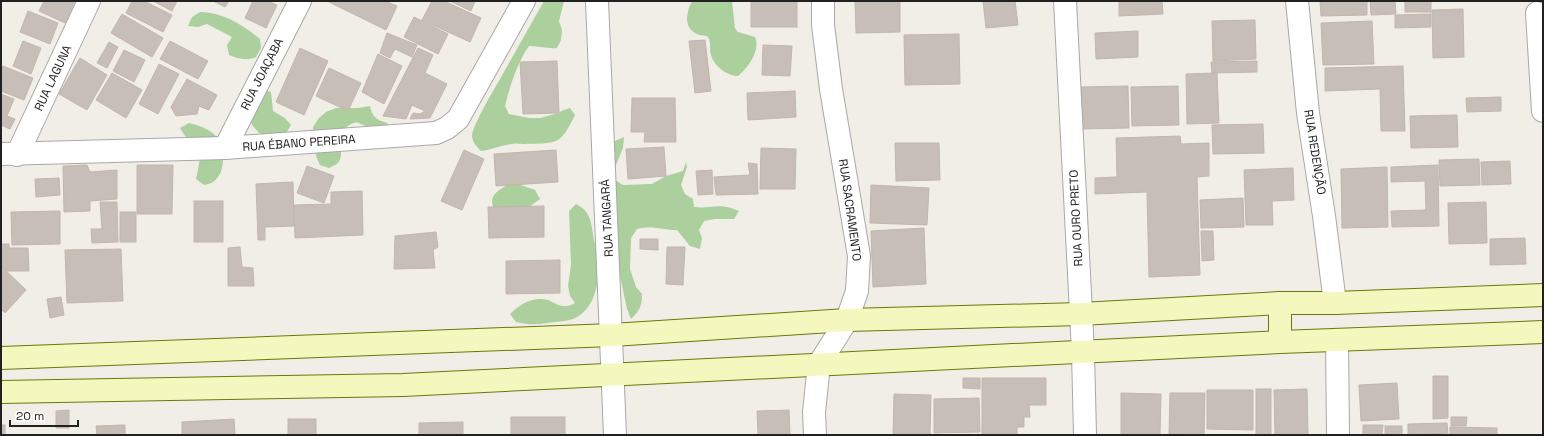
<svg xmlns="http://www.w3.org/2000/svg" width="1544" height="436" viewBox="0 0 1544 436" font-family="'Space Grotesk',sans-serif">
<rect width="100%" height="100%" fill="#f1eee8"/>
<g fill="#accf9e">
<path d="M 544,1 L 564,1 L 559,21 L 562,30 L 561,40 L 557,48 C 547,49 538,46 529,46 C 517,63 510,86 505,106 L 509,114 L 529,118 L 540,118 L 559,113 L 561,111 L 570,108 L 575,115 C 560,146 557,143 524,144 C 520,144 516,143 512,144 C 501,145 492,150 481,151 C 477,147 472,142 472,135 C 473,126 491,94 496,86 Z"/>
<path d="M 692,1 L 732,1 L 735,28 L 738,32 L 755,37 C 761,50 748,68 738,76 C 727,76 714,66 711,55 C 709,48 712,42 707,36 C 703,35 699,36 695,33 C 683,26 687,11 692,1 Z"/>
<path d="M 200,12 C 223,12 243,25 260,39 L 261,48 L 256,57 C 246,61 239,59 229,55 L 227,45 L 232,37 L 207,24 L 198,27 L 188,26 L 192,17 Z"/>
<path d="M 261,89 L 271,92 L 273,111 L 285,118 L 291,125 L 286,133 L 267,136 L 259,133 L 252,125 L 250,116 Z"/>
<path d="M 370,106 C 372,117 377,120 387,123 L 391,132 L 373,129 L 356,122 C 328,132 348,151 338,163 C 336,165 332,166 329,168 L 320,165 L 316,156 L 317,147 L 314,137 L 313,127 L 319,118 L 326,112 L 336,108 L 358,108 Z"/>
<path d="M 189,123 C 198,125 213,130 218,139 C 225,151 226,173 213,182 C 210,184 206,184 204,185 L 196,179 L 200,159 L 193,142 L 185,136 L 180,128 Z"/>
<path d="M 624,137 L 623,148 L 614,170 L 615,180 L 623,185 L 652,184 L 666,176 L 683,171 L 686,162 L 684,153 L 687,167 L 681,185 L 685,194 L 693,199 L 694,207 C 713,209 719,202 739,211 L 734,219 L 715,219 L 704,221 L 699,230 L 702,238 L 700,249 L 690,246 L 677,230 C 662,230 653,225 637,229 L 631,238 L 630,269 L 636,287 L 642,294 C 642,305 640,311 631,319 L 627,309 L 616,257 L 612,150 L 615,141 Z"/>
<path d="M 509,184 L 518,184 L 535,190 L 540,199 L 525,210 L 497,215 C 487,198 493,193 509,184 Z"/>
<path d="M 576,204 C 592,212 591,224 594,240 C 595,246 598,252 599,258 C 600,279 596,310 573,319 C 567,321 562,321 555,322 C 539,324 533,326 516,322 L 510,314 C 520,304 533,296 548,300 C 553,302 560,307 566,306 C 569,306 573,304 575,303 L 570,296 L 568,286 L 571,265 L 569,211 Z"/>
</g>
<g fill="#c6beb7" stroke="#c3b6ab">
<path d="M 44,1 L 75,1 L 65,23 L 39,11 Z"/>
<path d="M 132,1 L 144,1 L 172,15 L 163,32 L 126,13 Z"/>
<path d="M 153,1 L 177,1 L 172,11 Z"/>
<path d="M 213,1 L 229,1 L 225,7 Z"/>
<path d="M 253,1 L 267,1 L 277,5 L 266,28 L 245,18 Z"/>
<path d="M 327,1 L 385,1 L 397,6 L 386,30 Z"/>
<path d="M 432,1 L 444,1 L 481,18 L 470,42 L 422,20 Z"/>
<path d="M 450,1 L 475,1 L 471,11 Z"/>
<rect x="751" y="1" width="46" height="26"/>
<path d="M 855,1 L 900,1 L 900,32 L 856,33 Z"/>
<path d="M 983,1 L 1015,1 L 1018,25 L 986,28 Z"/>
<path d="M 1119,1 L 1162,1 L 1163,14 L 1119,16 Z"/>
<path d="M 1320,1 L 1367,1 L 1367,15 L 1321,16 Z"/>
<path d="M 1370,1 L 1395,1 L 1396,14 L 1371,15 Z"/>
<rect x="1405" y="1" width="26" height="11"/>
<path d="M 1463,9 L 1464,57 L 1433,58 L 1432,10 Z"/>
<path d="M 28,11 L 58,23 L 50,44 L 20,32 Z"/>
<path d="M 122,14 L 163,38 L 152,57 L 111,33 Z"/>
<path d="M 1431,14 L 1431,27 L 1395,28 L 1395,15 Z"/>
<path d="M 414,17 L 448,34 L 438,54 L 404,37 Z"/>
<path d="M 1255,20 L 1256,59 L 1213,61 L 1212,21 Z"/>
<path d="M 1372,21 L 1374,64 L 1323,65 L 1321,23 Z"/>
<path d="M 1138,31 L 1138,57 L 1096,59 L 1095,33 Z"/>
<path d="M 387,33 L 417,45 L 412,57 L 395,49 L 390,58 L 380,53 Z"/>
<path d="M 959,34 L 960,84 L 905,85 L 904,35 Z"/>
<path d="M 705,40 L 711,91 L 695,93 L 689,41 Z"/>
<path d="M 23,41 L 41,48 L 31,74 L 13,66 Z"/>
<path d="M 170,41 L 208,61 L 198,79 L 160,59 Z"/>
<path d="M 109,42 L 118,47 L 107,68 L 97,63 Z"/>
<path d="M 763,45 L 792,46 L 790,76 L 762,75 Z"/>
<path d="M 300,48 L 328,61 L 304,115 L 276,102 Z"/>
<path d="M 418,48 L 433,55 L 425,73 L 447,84 L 430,118 L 410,119 L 413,113 L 420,114 L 425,111 L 412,105 L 406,119 L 383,116 Z"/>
<path d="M 124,50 L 145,60 L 134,82 L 113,71 Z"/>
<path d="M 378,54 L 402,66 L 384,104 L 362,92 Z"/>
<path d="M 80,58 L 107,75 L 87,110 L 59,94 Z"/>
<path d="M 557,61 L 559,113 L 523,114 L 520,62 Z"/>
<path d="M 1257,61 L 1257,72 L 1212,73 L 1211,62 Z"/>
<path d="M 159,64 L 179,74 L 158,114 L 139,104 Z"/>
<path d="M 3,66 L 33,78 L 24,100 L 1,91 L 1,72 Z"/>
<path d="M 1403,66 L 1405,131 L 1381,131 L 1380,89 L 1325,91 L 1325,68 Z"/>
<path d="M 329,68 L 361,83 L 348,111 L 316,96 Z"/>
<path d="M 112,73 L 142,90 L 126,118 L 96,100 Z"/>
<path d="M 1217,73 L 1219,123 L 1187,124 L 1186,74 Z"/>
<path d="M 187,79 L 217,95 L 209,110 L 199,106 L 197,114 L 176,116 L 171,107 Z"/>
<path d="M 1128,86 L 1129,128 L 1082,129 L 1081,87 Z"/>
<path d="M 1178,86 L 1179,125 L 1132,126 L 1131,87 Z"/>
<path d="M 795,91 L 796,117 L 748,120 L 747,93 Z"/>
<path d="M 1,94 L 14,99 L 7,116 L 15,119 L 10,129 L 1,125 Z"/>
<path d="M 1501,97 L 1501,111 L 1467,112 L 1466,98 Z"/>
<path d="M 632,98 L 675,98 L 676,142 L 644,142 L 645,132 L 631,132 Z"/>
<path d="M 1457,115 L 1458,147 L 1411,148 L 1410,116 Z"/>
<path d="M 1263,124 L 1264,153 L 1213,154 L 1212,125 Z"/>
<path d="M 1180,136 L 1181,144 L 1209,143 L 1209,176 L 1197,177 L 1200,275 L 1149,277 L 1147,192 L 1095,194 L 1095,178 L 1117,177 L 1116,138 Z"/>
<path d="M 895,143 L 939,143 L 940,180 L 896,181 Z"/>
<path d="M 664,147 L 666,176 L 628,179 L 626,149 Z"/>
<path d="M 761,148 L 796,149 L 795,189 L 760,189 Z"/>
<path d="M 464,150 L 484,159 L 462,210 L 441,201 Z"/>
<path d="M 556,150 L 558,182 L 496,186 L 494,154 Z"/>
<path d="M 1479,159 L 1480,185 L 1440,186 L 1439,160 Z"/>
<path d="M 1510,161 L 1511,184 L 1482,185 L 1481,162 Z"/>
<path d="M 748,163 L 757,164 L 758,194 L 716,195 L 714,177 L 750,175 Z"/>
<path d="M 87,165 L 90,172 L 117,170 L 117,199 L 90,201 L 90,211 L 64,212 L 63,166 Z"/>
<path d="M 137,165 L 173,165 L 172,214 L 137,214 Z"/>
<path d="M 1438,165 L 1439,226 L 1392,227 L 1391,211 L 1426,210 L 1425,181 L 1391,182 L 1391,167 Z"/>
<path d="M 307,166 L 334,176 L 324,203 L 297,193 Z"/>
<path d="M 1387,167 L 1388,227 L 1342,228 L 1341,169 Z"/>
<path d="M 1293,168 L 1294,200 L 1272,201 L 1273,225 L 1246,225 L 1244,170 Z"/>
<path d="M 712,170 L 713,194 L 698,195 L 696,171 Z"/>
<path d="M 59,178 L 60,195 L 36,197 L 35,179 Z"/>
<path d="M 293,182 L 294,226 L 265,227 L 265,240 L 258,240 L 256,184 Z"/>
<path d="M 871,185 L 929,188 L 927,225 L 870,223 Z"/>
<path d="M 362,191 L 363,235 L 295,238 L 294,205 L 331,204 L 331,192 Z"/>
<path d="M 1243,198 L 1244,227 L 1201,228 L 1200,200 Z"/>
<rect x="194" y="201" width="29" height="41"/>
<path d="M 100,202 L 117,202 L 118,242 L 92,243 L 91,229 L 102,229 Z"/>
<path d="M 1486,202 L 1487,243 L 1449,244 L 1448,203 Z"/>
<path d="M 544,206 L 544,237 L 489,238 L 488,207 Z"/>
<path d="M 60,211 L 60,244 L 12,245 L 11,212 Z"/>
<rect x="120" y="212" width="16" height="30"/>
<path d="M 924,228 L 926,284 L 873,287 L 871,231 Z"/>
<path d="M 1201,231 L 1213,231 L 1214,260 L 1202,261 Z"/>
<path d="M 436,232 L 438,247 L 433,250 L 435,268 L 394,269 L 395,236 Z"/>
<path d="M 1525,238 L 1526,264 L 1490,265 L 1490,239 Z"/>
<path d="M 640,239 L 658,239 L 658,250 L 640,249 Z"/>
<path d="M 1,244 L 9,244 L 9,248 L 28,248 L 29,271 L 7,271 L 1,266 Z"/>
<path d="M 240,247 L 242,267 L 253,268 L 254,286 L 228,286 L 228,248 Z"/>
<path d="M 667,247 L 685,247 L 683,285 L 666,284 Z"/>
<path d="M 121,249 L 123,301 L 67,303 L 65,250 Z"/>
<path d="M 560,260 L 560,293 L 506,294 L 506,261 Z"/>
<path d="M 1,266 L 26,290 L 5,313 L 1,309 Z"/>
<path d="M 61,297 L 64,315 L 50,318 L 47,299 Z"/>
<path d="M 1433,376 L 1448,376 L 1448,418 L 1433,419 Z"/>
<path d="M 963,378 L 980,378 L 980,389 L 963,388 Z"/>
<path d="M 982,378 L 1046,378 L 1046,405 L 1029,405 L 1030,417 L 1024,417 L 1024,427 L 1017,427 L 1017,435 L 982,435 Z"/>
<path d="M 1397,383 L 1399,419 L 1361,421 L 1359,385 Z"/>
<rect x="1256" y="389" width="15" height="46"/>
<path d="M 1307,389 L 1308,435 L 1275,435 L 1274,390 Z"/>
<path d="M 1207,390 L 1253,390 L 1253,430 L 1207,429 Z"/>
<path d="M 1121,393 L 1161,394 L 1160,435 L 1121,435 Z"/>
<path d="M 1170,393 L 1205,393 L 1204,435 L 1169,434 Z"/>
<path d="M 894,394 L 931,395 L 930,435 L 893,435 Z"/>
<path d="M 979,398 L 980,432 L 934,433 L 934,399 Z"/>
<path d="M 69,410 L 69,428 L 56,428 L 56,411 Z"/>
<path d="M 789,410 L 790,435 L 758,435 L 757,411 Z"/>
<rect x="511" y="417" width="54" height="18"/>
<path d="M 1451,417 L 1467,417 L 1466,426 L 1451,426 Z"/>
<path d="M 234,419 L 235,435 L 182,435 L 182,422 Z"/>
<rect x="288" y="419" width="28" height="16"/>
<path d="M 463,422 L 463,435 L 419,435 L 419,423 Z"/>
<path d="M 1447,423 L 1448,433 L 1408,435 L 1408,424 Z"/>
<rect x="1" y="425" width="4" height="10"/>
<path d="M 125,425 L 125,435 L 97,435 L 96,426 Z"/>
<path d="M 1363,425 L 1383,425 L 1382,435 L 1363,435 Z"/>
<rect x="1385" y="426" width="17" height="9"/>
<path d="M 1450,427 L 1497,428 L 1497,435 L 1450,435 Z"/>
</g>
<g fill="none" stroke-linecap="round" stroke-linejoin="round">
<g stroke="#a8a8a8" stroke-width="24">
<g id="street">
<path d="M 597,1 L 615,435"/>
<path d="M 1065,1 L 1083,352 L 1085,435"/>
<path d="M 1297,1 L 1308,113 L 1324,216 L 1335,303"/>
<path d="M 1537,13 L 1543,111"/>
<path d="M 225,148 L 300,1"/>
<path d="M 1,154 L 225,148 L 436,133 L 447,128 L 458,119 L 524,1"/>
<path d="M 17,155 L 89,1"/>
<path d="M 1337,340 L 1338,435"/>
<path d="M 815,435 L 814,412 L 819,364 L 847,320 L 857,291 L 859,256 L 831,89 L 823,25 L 823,1"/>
</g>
</g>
<g stroke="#6a7808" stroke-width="24">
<g id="secondary">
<path d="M 1280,303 L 1280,342"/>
<path d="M 1,358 L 612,335 L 847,320 L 1081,314 L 1280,303 L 1335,303 L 1543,295"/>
<path d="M 1,392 L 403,385 L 1280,342 L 1543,332"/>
</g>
</g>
<use href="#street" stroke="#fff" stroke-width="22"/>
<use href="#secondary" stroke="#f4f8bf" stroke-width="22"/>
</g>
<g text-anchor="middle" stroke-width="3" stroke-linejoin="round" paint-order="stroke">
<g font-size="12" fill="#212121" stroke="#fff">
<text transform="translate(262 74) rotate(-63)" y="4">RUA JOAÇABA</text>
<text transform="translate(53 78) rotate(-65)" y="4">RUA LAGUNA</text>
<text transform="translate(299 143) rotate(-4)" y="4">RUA ÉBANO PEREIRA</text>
<text transform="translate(1315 152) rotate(81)" y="4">RUA REDENÇÃO</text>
<text transform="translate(850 210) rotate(82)" y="4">RUA SACRAMENTO</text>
<text transform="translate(607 218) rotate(-93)" y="4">RUA TANGARÁ</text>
<text transform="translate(1076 218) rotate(-93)" y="4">RUA OURO PRETO</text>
</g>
</g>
<rect width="1544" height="436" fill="none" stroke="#212121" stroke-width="4"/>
<path d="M10 420v6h68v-6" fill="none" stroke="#212121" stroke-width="2"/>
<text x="16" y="420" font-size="12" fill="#212121" stroke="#ffffff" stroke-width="3" paint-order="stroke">20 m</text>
</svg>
